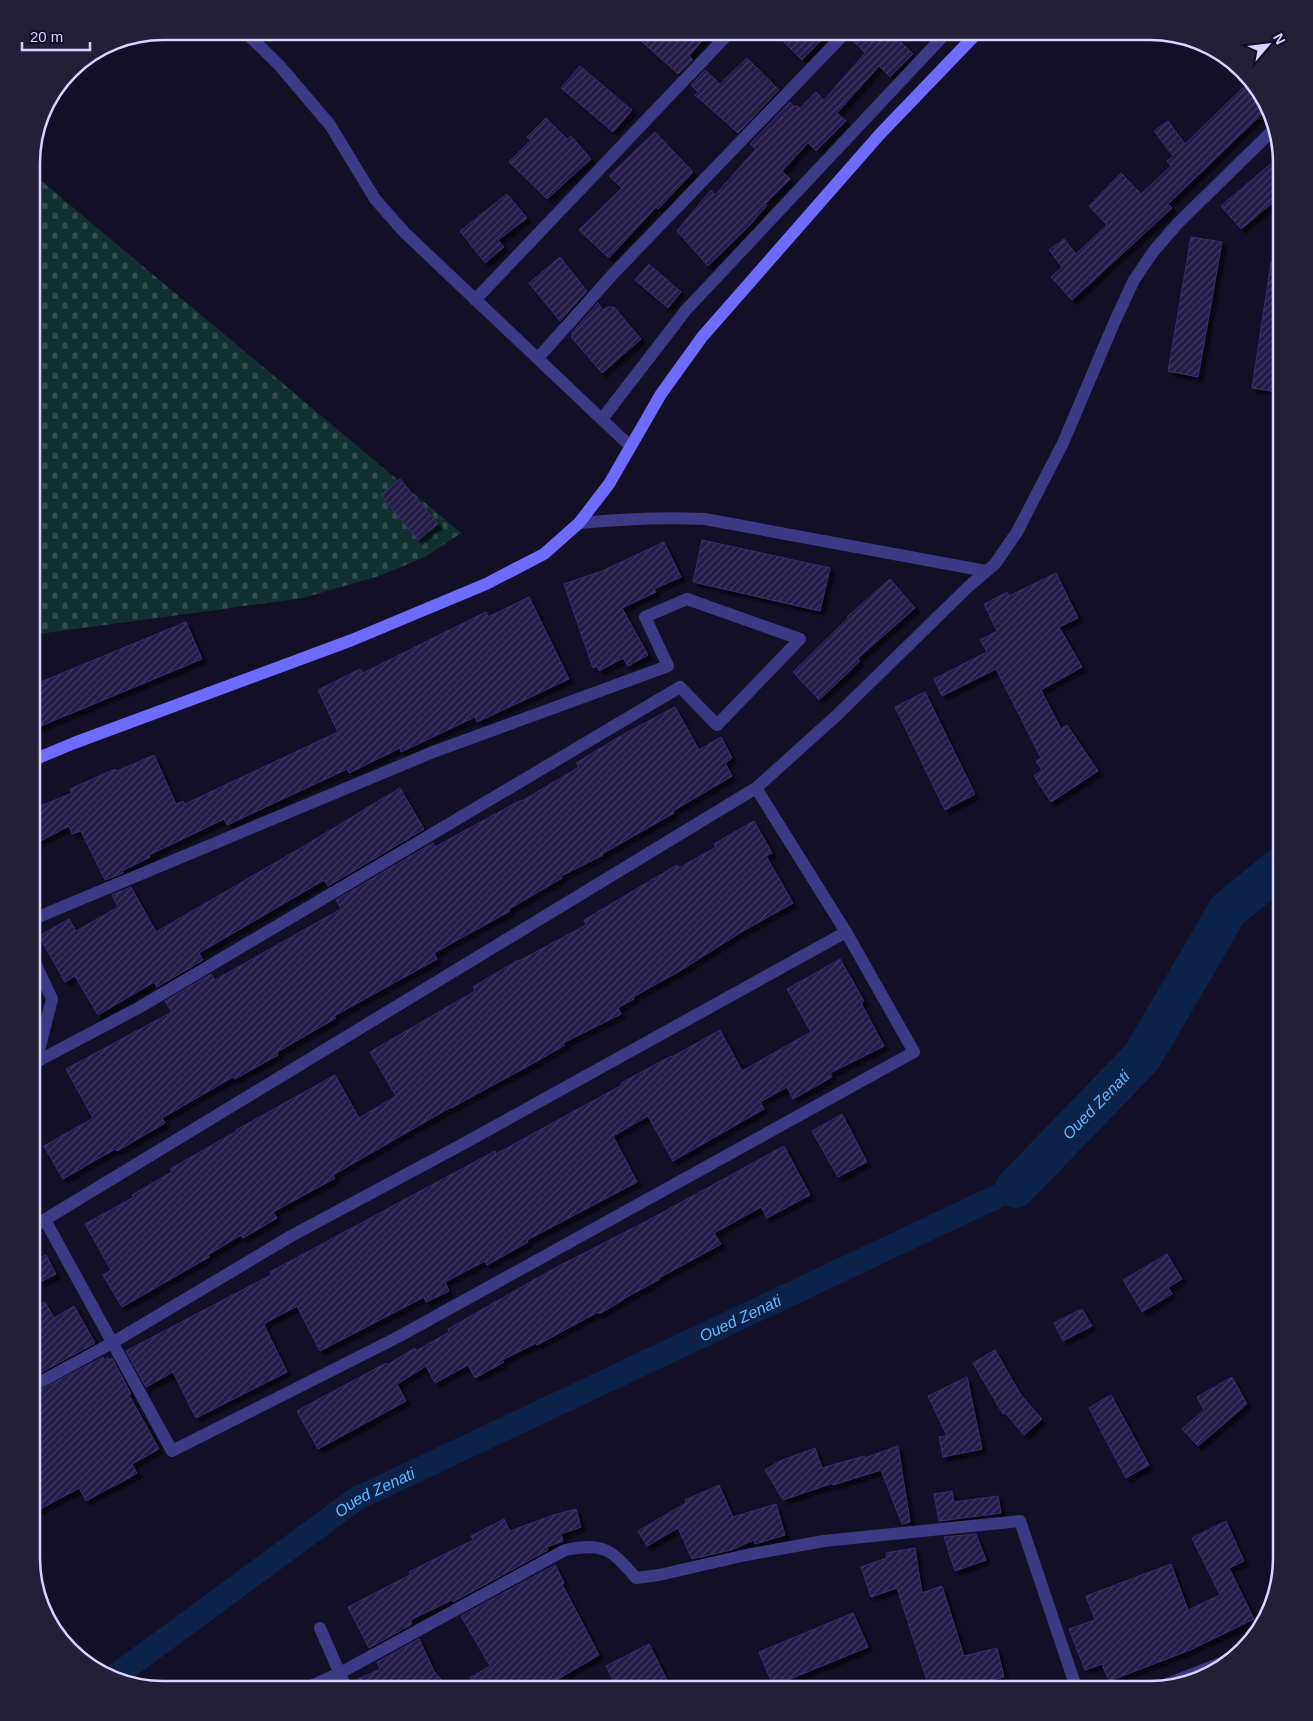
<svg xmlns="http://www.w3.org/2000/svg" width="1313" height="1721" viewBox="0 0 1313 1721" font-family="Arial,sans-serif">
<defs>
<pattern id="cemetery-stones" width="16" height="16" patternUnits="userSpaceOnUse" patternTransform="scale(1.25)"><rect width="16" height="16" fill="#12302f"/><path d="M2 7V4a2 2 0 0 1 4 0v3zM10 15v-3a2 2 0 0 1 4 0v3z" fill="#344d4e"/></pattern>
<pattern id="building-hatch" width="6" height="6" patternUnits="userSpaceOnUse" patternTransform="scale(1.25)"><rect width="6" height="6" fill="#241b47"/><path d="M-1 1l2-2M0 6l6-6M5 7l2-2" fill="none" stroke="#433b63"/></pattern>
<filter id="shadow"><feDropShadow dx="4.5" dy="4.5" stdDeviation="1" flood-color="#0009"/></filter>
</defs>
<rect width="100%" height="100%" fill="#130f26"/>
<path fill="url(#cemetery-stones)" d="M 32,173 L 461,533 L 425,557 L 379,576 L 303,598 L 31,635 Z"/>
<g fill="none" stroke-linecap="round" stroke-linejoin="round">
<path stroke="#0c2248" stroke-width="24" id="s1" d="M 114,1677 L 356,1499 L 1015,1188"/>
<path stroke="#0c2248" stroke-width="40" id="s2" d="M 1015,1188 L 1142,1057 L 1228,910 L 1282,866"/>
</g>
<g fill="url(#building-hatch)" stroke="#3b2d73" filter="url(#shadow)">
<path d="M 630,31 L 710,31 L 689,56 L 693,60 L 678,74 Z"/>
<path d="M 773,31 L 830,31 L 802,60 Z"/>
<path d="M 855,31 L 890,31 L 913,54 L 890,77 L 879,66 L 837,113 L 846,121 L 816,151 L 808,143 L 782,171 L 790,179 L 765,204 L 767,205 L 751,224 L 708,266 L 677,231 L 711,190 L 715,195 L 756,149 L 750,144 L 790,102 L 794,107 L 796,105 L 800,108 L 816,92 L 824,100 L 865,53 L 851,39 Z"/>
<path d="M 747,58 L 779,90 L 738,133 L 695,95 L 698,92 L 691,85 L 705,70 L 720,84 Z"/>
<path d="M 580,66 L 632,110 L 613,132 L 561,88 Z"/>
<path d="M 1250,81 L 1260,90 L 1266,110 L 1168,204 L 1172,208 L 1072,300 L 1051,277 L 1062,267 L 1049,250 L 1064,239 L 1076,254 L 1107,225 L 1089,206 L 1121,173 L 1141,194 L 1171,166 L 1167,161 L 1173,156 L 1154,131 L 1168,121 L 1185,144 Z"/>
<path d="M 546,118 L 567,139 L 571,136 L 591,159 L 547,199 L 509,162 L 531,140 L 527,137 Z"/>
<path d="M 655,132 L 693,172 L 658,209 L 656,207 L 609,258 L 579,230 L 622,188 L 609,176 Z"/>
<path d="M 1280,156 L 1282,163 L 1282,195 L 1241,229 L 1221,206 Z"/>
<path d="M 507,194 L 527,218 L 498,240 L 504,247 L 485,263 L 460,231 Z"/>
<path d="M 1191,237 L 1222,242 L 1198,377 L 1168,371 Z"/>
<path d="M 560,257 L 587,291 L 560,321 L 529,283 Z"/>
<path d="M 1271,262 L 1282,263 L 1282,393 L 1252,388 Z"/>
<path d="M 649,264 L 681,292 L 668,308 L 635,280 Z"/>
<path d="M 598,303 L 603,310 L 607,307 L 614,307 L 641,339 L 602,373 L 571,337 L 573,336 L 571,334 Z"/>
<path d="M 400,479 L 438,524 L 418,540 L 381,495 Z"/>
<path d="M 702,540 L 830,568 L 820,611 L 693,582 Z"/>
<path d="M 664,542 L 681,577 L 654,589 L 656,592 L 622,608 L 648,655 L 628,666 L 623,658 L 599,671 L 597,666 L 593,668 L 564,584 L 602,571 Z"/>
<path d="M 1056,573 L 1078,618 L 1059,627 L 1082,667 L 1041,690 L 1061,729 L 1067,725 L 1098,771 L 1051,802 L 1034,776 L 1042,770 L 1036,761 L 1041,758 L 996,669 L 942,696 L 934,679 L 987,652 L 980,640 L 997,631 L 984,604 L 1007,592 L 1009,596 Z"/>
<path d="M 890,579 L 915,608 L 857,659 L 860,661 L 819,700 L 793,672 L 849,617 L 847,617 Z"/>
<path d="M 529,597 L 569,679 L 477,722 L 475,717 L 401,752 L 400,748 L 349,773 L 347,769 L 227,825 L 224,819 L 149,855 L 150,857 L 122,871 L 123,873 L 105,880 L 81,831 L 72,834 L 69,826 L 31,846 L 31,810 L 72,793 L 70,789 L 115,769 L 117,771 L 154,755 L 176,804 L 183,801 L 185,804 L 338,732 L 318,690 L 360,669 L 363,673 L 486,612 L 488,617 Z"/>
<path d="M 186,622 L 202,659 L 31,730 L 31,686 Z"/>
<path d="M 925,692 L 975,794 L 945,810 L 895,707 Z"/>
<path d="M 675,707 L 699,750 L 721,737 L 732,758 L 725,763 L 732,776 L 673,811 L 674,813 L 602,854 L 603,855 L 561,876 L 562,878 L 509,909 L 510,911 L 434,953 L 437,959 L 334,1016 L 336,1018 L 277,1052 L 278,1055 L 235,1079 L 233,1077 L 162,1118 L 165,1123 L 117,1151 L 115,1149 L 63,1179 L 44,1146 L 93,1118 L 66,1069 L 172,1012 L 165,1001 L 211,974 L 215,980 L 341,909 L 336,900 L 433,843 L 435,847 L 521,800 L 522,801 L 579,767 L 576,763 L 624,734 Z"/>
<path d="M 400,788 L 424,829 L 328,886 L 324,880 L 199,953 L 203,960 L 157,987 L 154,982 L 98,1015 L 75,976 L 65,982 L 39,936 L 69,919 L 76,931 L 118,907 L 112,895 L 131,887 L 156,932 L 299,849 Z"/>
<path d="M 754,821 L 772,853 L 766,856 L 793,903 L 743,931 L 678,972 L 633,997 L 634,999 L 618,1008 L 621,1014 L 563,1043 L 565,1045 L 539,1060 L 451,1108 L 451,1107 L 333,1175 L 335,1178 L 273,1212 L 277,1218 L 243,1238 L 241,1235 L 208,1255 L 209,1257 L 122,1307 L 103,1275 L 111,1270 L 85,1224 L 134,1197 L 132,1195 L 172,1172 L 170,1169 L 237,1131 L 236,1130 L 335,1075 L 359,1118 L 396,1096 L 370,1052 L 475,991 L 473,987 L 518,960 L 519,961 L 586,925 L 584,920 L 677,865 L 679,868 L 716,847 L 714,844 Z"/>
<path d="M 840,959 L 864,1001 L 861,1003 L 884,1046 L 830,1073 L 832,1077 L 793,1099 L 787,1087 L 760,1102 L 764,1109 L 673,1161 L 648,1116 L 613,1136 L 637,1182 L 527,1240 L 528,1242 L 487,1265 L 485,1261 L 445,1282 L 449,1291 L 426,1302 L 424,1297 L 320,1351 L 297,1306 L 267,1322 L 264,1325 L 287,1372 L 196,1418 L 173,1372 L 146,1387 L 126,1351 L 271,1275 L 270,1272 L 495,1151 L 496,1154 L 622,1085 L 621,1083 L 671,1056 L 672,1057 L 720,1030 L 742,1071 L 811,1032 L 787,989 Z"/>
<path d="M 842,1114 L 867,1162 L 838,1177 L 812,1131 Z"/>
<path d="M 784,1146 L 810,1195 L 767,1218 L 761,1207 L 714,1233 L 721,1244 L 659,1278 L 660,1279 L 623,1299 L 623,1300 L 599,1314 L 598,1312 L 537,1345 L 536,1343 L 502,1360 L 504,1362 L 475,1378 L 468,1365 L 435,1383 L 426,1366 L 397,1384 L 406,1401 L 318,1449 L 297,1411 L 386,1363 L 387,1365 L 415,1348 L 416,1351 L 449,1332 L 448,1329 L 553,1269 L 647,1221 Z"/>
<path d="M 1167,1254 L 1182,1279 L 1168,1287 L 1172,1294 L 1142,1312 L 1123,1280 Z"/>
<path d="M 46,1255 L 56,1274 L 40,1282 L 31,1262 Z"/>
<path d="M 45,1302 L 54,1318 L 74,1306 L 95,1343 L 31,1378 L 31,1310 Z"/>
<path d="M 1082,1309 L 1092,1326 L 1063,1341 L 1054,1323 Z"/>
<path d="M 995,1350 L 1021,1395 L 1042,1419 L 1024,1435 L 1005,1413 L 1003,1414 L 973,1363 Z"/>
<path d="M 103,1357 L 104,1360 L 108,1358 L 109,1360 L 112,1358 L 131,1394 L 129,1395 L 159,1449 L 132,1464 L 137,1473 L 113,1487 L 113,1486 L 86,1501 L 79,1488 L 31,1514 L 31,1395 Z"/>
<path d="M 967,1377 L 982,1449 L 943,1457 L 939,1437 L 947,1436 L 928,1396 Z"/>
<path d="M 1232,1377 L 1247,1404 L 1198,1446 L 1182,1429 L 1204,1410 L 1197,1397 Z"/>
<path d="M 1111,1395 L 1149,1465 L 1126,1478 L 1089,1408 Z"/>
<path d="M 898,1446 L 910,1522 L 902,1524 L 881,1470 L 833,1485 L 833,1483 L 783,1500 L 765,1470 L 780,1461 L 815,1448 L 822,1468 L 864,1456 L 865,1458 Z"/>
<path d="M 719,1485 L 733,1517 L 776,1504 L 785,1535 L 755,1544 L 754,1540 L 731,1550 L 692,1559 L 678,1528 L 647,1546 L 638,1531 L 686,1503 L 685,1500 Z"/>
<path d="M 952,1491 L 954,1502 L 998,1496 L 1001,1513 L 939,1521 L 934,1494 Z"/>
<path d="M 576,1509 L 581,1527 L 561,1534 L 563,1541 L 547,1547 L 548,1550 L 453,1602 L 452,1600 L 410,1620 L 412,1624 L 369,1648 L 348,1607 L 410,1575 L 409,1572 L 473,1540 L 471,1536 L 504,1519 L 510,1531 L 554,1515 Z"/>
<path d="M 1226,1521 L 1244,1561 L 1229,1568 L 1254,1619 L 1190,1650 L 1109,1681 L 1102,1664 L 1085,1670 L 1069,1629 L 1095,1620 L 1086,1596 L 1171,1564 L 1188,1610 L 1220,1595 L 1192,1538 Z"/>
<path d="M 976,1534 L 986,1560 L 955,1571 L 944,1537 Z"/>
<path d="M 915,1548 L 922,1593 L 942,1586 L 964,1656 L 997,1648 L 1004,1677 L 974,1684 L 975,1690 L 930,1690 L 897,1588 L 871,1597 L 861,1567 L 887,1558 L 886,1553 Z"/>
<path d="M 555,1565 L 564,1583 L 562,1584 L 599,1655 L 539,1690 L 476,1690 L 470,1678 L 490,1666 L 461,1616 Z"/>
<path d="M 853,1613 L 868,1647 L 773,1686 L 759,1652 Z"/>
<path d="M 419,1639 L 434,1671 L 450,1690 L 355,1690 L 352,1682 L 380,1669 L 377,1662 Z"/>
<path d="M 649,1644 L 672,1690 L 618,1690 L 606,1666 Z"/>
</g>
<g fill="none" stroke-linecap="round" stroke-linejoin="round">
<g stroke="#3d3a85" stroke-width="12">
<path d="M 244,31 L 279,65 L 330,125 L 375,199 L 404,232 L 630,446"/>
<path d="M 475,300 L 731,31"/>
<path d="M 538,358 L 614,273 L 847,31"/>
<path d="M 602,419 L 686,310 L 948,31"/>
<path d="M 579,523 C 622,519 663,517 705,519 L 986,571"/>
<path d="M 31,920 L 433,752 L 668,666 L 645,617 L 687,599 L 800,639 L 717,725 L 680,687 L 140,1007 L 36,1062"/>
<path d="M 31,1082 L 52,999 L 31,954"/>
<path d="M 45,1220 L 172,1451 L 398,1337 L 914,1052 L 846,932 L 756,788"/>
<path d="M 31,1228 L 756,788 L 835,717 L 968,587 L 995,564 L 1017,532 L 1063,443 L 1114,323 L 1134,280 L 1153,252 L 1178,223 L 1272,131"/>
<path d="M 31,1387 L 112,1343 L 291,1236 L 461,1145 L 846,932"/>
<path d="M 320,1628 L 347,1690"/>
<path d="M 1154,1689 L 1231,1659"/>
<path d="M 302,1690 L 340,1673 L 565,1550 C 603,1542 611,1549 636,1578 L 659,1575 L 746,1555 L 824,1541 L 1020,1521 L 1077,1690"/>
</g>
<path stroke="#6f6bff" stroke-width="12" d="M 31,761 L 74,743 L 352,640 L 486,584 L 544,554 L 579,523 L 609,484 L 661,394 L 702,337 L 880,134 L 979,31"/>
</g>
<g text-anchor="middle" stroke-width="4.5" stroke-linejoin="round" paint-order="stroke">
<g font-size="16" font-style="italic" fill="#62b6ff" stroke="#130f26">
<text dy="6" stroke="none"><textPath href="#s2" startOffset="116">Oued Zenati</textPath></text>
<text dy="6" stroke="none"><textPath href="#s1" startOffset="725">Oued Zenati</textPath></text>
<text dy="6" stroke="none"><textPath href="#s1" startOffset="320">Oued Zenati</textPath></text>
</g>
</g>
<path d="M0 0H1313V1721H0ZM163 40H1150A123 123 0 0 1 1273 163V1558A123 123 0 0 1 1150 1681H163A123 123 0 0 1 40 1558V163A123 123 0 0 1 163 40Z" fill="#231f37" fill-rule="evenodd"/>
<path fill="none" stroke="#d9d4ff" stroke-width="2.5" d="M163 40H1150A123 123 0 0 1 1273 163V1558A123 123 0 0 1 1150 1681H163A123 123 0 0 1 40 1558V163A123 123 0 0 1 163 40Z"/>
<g transform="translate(1268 45) rotate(62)" stroke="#130f26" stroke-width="4" paint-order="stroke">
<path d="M0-4L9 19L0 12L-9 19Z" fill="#d9d4ff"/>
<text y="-8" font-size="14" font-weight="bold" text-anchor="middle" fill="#d9d4ff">N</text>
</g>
<path d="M22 42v8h68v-8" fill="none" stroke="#d9d4ff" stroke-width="2.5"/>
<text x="30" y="42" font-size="15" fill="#d9d4ff" stroke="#130f26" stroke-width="4" paint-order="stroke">20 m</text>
</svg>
